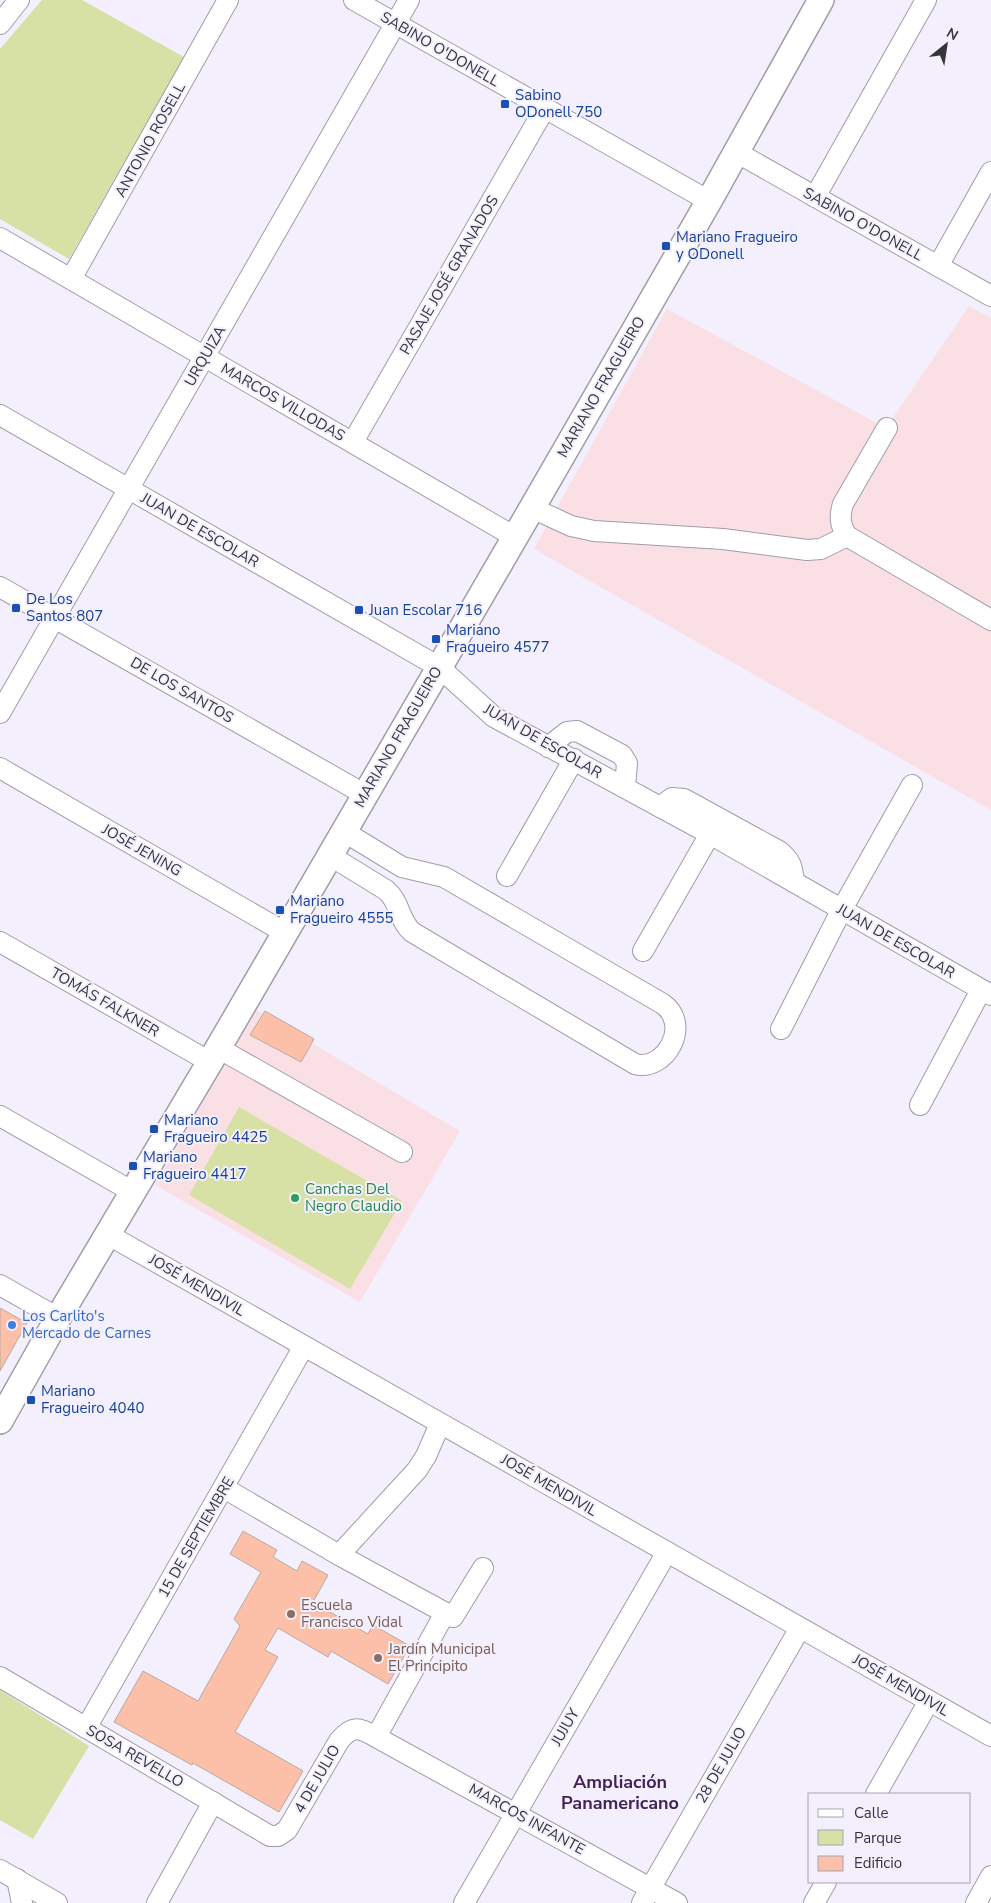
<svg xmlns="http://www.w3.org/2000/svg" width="991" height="1903" viewBox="0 0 991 1903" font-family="'Nunito Sans',sans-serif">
<rect width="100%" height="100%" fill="#f3effc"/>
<g fill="#fae0e5">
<path d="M 969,306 L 991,318 L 991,810 L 534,549 L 667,309 L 886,428 Z"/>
<path d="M 256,1010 L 460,1131 L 360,1302 L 155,1185 Z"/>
</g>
<g fill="#d7e1a6">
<path d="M 42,0 L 82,0 L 184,57 L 69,259 L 0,219 L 0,49 Z"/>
<path d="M 239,1107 L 402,1201 L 350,1289 L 189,1195 Z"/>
<path d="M 0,1690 L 89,1746 L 33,1839 L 0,1820 Z"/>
</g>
<g fill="#fcc0a8" stroke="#b7a9a4">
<path d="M 265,1011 L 314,1039 L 301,1062 L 250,1035 Z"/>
<path d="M 0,1308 L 27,1323 L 0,1371 Z"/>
<path d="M 243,1531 L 277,1550 L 273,1557 L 297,1571 L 302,1561 L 328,1575 L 313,1602 L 368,1634 L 373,1625 L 410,1646 L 388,1684 L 331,1651 L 328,1657 L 278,1628 L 265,1650 L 278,1657 L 235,1732 L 303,1771 L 279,1812 L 193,1763 L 192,1765 L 114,1722 L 143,1671 L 198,1701 L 240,1626 L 234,1619 L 261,1572 L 230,1554 Z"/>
</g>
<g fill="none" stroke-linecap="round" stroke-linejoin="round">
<g stroke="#a09da9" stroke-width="22">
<g id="minor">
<path d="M 354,0 L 709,201"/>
<path d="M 0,24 L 19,0"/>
<path d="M 736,152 L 991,296"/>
<path d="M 815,197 L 926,0"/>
<path d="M 0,238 L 515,537"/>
<path d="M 938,266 L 991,172"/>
<path d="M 71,279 L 228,0"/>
<path d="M 0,415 L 439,667 L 494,717 L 710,834 L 991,995"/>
<path d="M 887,428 L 843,504 C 839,517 840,525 847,536 L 991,620"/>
<path d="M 353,442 L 545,108"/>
<path d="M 532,508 L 571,526 L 594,531 L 723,539 L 807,550 L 821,549 L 847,536"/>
<path d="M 0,587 L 364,794"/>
<path d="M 0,713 L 409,0"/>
<path d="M 548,747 L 567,732 L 577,731 L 622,755 L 627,763 L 625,787"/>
<path d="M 0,768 L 284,932"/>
<path d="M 660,807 L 672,798 L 684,799 L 779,851 C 792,862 792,866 794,882"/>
<path d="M 329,855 L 386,890 C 401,903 398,919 412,932 L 635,1064 C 665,1072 692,1025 663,1004 L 444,877 L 402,867 L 343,831"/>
<path d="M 507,876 L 574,759"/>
<path d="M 0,942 L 210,1062"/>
<path d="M 643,951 L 710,834"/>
<path d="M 781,1029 L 842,909 L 912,785"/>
<path d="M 218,1048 L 402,1152"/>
<path d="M 920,1105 L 981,990"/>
<path d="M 0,1116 L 133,1192"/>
<path d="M 107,1234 L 991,1736"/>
<path d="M 0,1285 L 58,1318"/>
<path d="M 224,1488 L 339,1555 L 453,1617 L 483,1568"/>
<path d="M 339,1555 L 417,1470 L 426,1456 L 440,1424"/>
<path d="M 0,1677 L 270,1836 L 278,1836 L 287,1830 L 339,1741 C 352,1725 359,1727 376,1737 L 445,1613"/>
<path d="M 86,1728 L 304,1346"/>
<path d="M 376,1737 L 677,1903"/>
<path d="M 876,1794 L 929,1701"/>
<path d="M 0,1870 L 57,1903"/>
<path d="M 17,1879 L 22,1903"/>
<path d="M 157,1903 L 213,1802"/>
<path d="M 464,1903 L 667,1552"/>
<path d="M 642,1903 L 800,1628"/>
<path d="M 814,1903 L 826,1882"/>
<path d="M 976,1903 L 991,1876"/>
</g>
</g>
<g stroke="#a09da9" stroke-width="28">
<path id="major" d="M 0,1421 L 58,1318 L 210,1062 L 532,508 L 709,201 L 821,0"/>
</g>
<use href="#minor" stroke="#fff" stroke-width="20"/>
<use href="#major" stroke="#fff" stroke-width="25"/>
</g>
<g fill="#1a4fb4" stroke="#f3effc" stroke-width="2">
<rect x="500" y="99" width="10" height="10" rx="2.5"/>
<rect x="661" y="241" width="10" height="10" rx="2.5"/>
<rect x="11" y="603" width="10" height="10" rx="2.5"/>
<rect x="354" y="605" width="10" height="10" rx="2.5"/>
<rect x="431" y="634" width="10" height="10" rx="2.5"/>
<rect x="275" y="905" width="10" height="10" rx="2.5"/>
<rect x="149" y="1124" width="10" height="10" rx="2.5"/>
<rect x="128" y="1161" width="10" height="10" rx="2.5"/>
<rect x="26" y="1395" width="10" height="10" rx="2.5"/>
</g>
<circle fill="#2e9e5b" stroke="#f3effc" stroke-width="2" cx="295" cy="1198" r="5"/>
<circle fill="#3f7fe0" stroke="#f3effc" stroke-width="2" cx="12" cy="1325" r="5"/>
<g fill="#8d6e63" stroke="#f3effc" stroke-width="2">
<circle cx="291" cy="1614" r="5"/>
<circle cx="378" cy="1658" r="5"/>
</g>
<g text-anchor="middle" stroke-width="4" stroke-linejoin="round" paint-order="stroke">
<g font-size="15" fill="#36353a" stroke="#f3effc">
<text transform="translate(440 49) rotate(30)" y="5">SABINO O'DONELL</text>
<text transform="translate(150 140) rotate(-61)" y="5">ANTONIO ROSELL</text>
<text transform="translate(863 224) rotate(29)" y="5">SABINO O'DONELL</text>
<text transform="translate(449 275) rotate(-60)" y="5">PASAJE JOSÉ GRANADOS</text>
<text transform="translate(205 356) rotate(-60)" y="5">URQUIZA</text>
<text transform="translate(601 387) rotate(-60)" y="5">MARIANO FRAGUEIRO</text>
<text transform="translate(283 402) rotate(30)" y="5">MARCOS VILLODAS</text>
<text transform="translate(200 530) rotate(30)" y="5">JUAN DE ESCOLAR</text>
<text transform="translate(182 690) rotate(30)" y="5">DE LOS SANTOS</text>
<text transform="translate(398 737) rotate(-60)" y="5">MARIANO FRAGUEIRO</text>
<text transform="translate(543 741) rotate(30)" y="5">JUAN DE ESCOLAR</text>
<text transform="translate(142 850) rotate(30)" y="5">JOSÉ JENING</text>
<text transform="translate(896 941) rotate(30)" y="5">JUAN DE ESCOLAR</text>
<text transform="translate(105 1002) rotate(30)" y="5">TOMÁS FALKNER</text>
<text transform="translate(197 1285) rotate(30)" y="5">JOSÉ MENDIVIL</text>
<text transform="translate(549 1485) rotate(30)" y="5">JOSÉ MENDIVIL</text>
<text transform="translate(196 1537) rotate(-60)" y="5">15 DE SEPTIEMBRE</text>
<text transform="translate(901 1685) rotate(30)" y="5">JOSÉ MENDIVIL</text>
<text transform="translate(565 1727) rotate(-60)" y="5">JUJUY</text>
<text transform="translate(135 1756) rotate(30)" y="5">SOSA REVELLO</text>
<text transform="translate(721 1765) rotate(-60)" y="5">28 DE JULIO</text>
<text transform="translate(317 1779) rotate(-60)" y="5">4 DE JULIO</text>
<text transform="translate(527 1819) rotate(29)" y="5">MARCOS INFANTE</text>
</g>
<g font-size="15" fill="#164399" stroke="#f3effc" text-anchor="start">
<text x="515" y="100">Sabino<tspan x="515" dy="17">ODonell 750</tspan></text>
<text x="676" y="242">Mariano Fragueiro<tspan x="676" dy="17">y ODonell</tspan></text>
<text x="26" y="604">De Los<tspan x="26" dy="17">Santos 807</tspan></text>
<text x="369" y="615">Juan Escolar 716</text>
<text x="446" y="635">Mariano<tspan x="446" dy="17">Fragueiro 4577</tspan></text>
<text x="290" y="906">Mariano<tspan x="290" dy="17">Fragueiro 4555</tspan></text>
<text x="164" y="1125">Mariano<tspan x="164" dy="17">Fragueiro 4425</tspan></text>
<text x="143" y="1162">Mariano<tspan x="143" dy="17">Fragueiro 4417</tspan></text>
<text x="41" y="1396">Mariano<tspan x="41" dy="17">Fragueiro 4040</tspan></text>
</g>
<g font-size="15" fill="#27864d" stroke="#f3effc" text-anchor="start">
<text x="305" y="1194">Canchas Del<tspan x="305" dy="17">Negro Claudio</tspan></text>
</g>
<g font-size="15" fill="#366cbe" stroke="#f3effc" text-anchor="start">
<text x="22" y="1321">Los Carlito's<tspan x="22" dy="17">Mercado de Carnes</tspan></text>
</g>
<g font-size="15" fill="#785e54" stroke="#f3effc" text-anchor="start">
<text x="301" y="1610">Escuela<tspan x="301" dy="17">Francisco Vidal</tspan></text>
<text x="388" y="1654">Jardín Municipal<tspan x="388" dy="17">El Principito</tspan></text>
</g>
<g font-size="18" font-weight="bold" fill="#44235b" stroke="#f3effc">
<text x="620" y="1788">Ampliación<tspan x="620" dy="21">Panamericano</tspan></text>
</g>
</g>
<rect x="808" y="1793" width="162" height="90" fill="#f3effc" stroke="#a7a5ae"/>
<rect x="818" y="1809" width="25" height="8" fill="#ffffff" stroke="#a7a5ae"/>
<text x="854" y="1818" font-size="15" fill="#36353a">Calle</text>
<rect x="818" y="1830" width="25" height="15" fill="#d7e1a6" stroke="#a7a5ae"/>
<text x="854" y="1843" font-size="15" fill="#36353a">Parque</text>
<rect x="818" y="1856" width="25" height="15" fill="#fcc0a8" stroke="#a7a5ae"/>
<text x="854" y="1868" font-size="15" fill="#36353a">Edificio</text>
<g transform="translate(946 45) rotate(30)" stroke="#f3effc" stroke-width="4" paint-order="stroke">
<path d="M0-4L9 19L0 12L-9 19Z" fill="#36353a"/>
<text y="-8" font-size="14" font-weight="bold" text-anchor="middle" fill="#36353a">N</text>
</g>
</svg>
